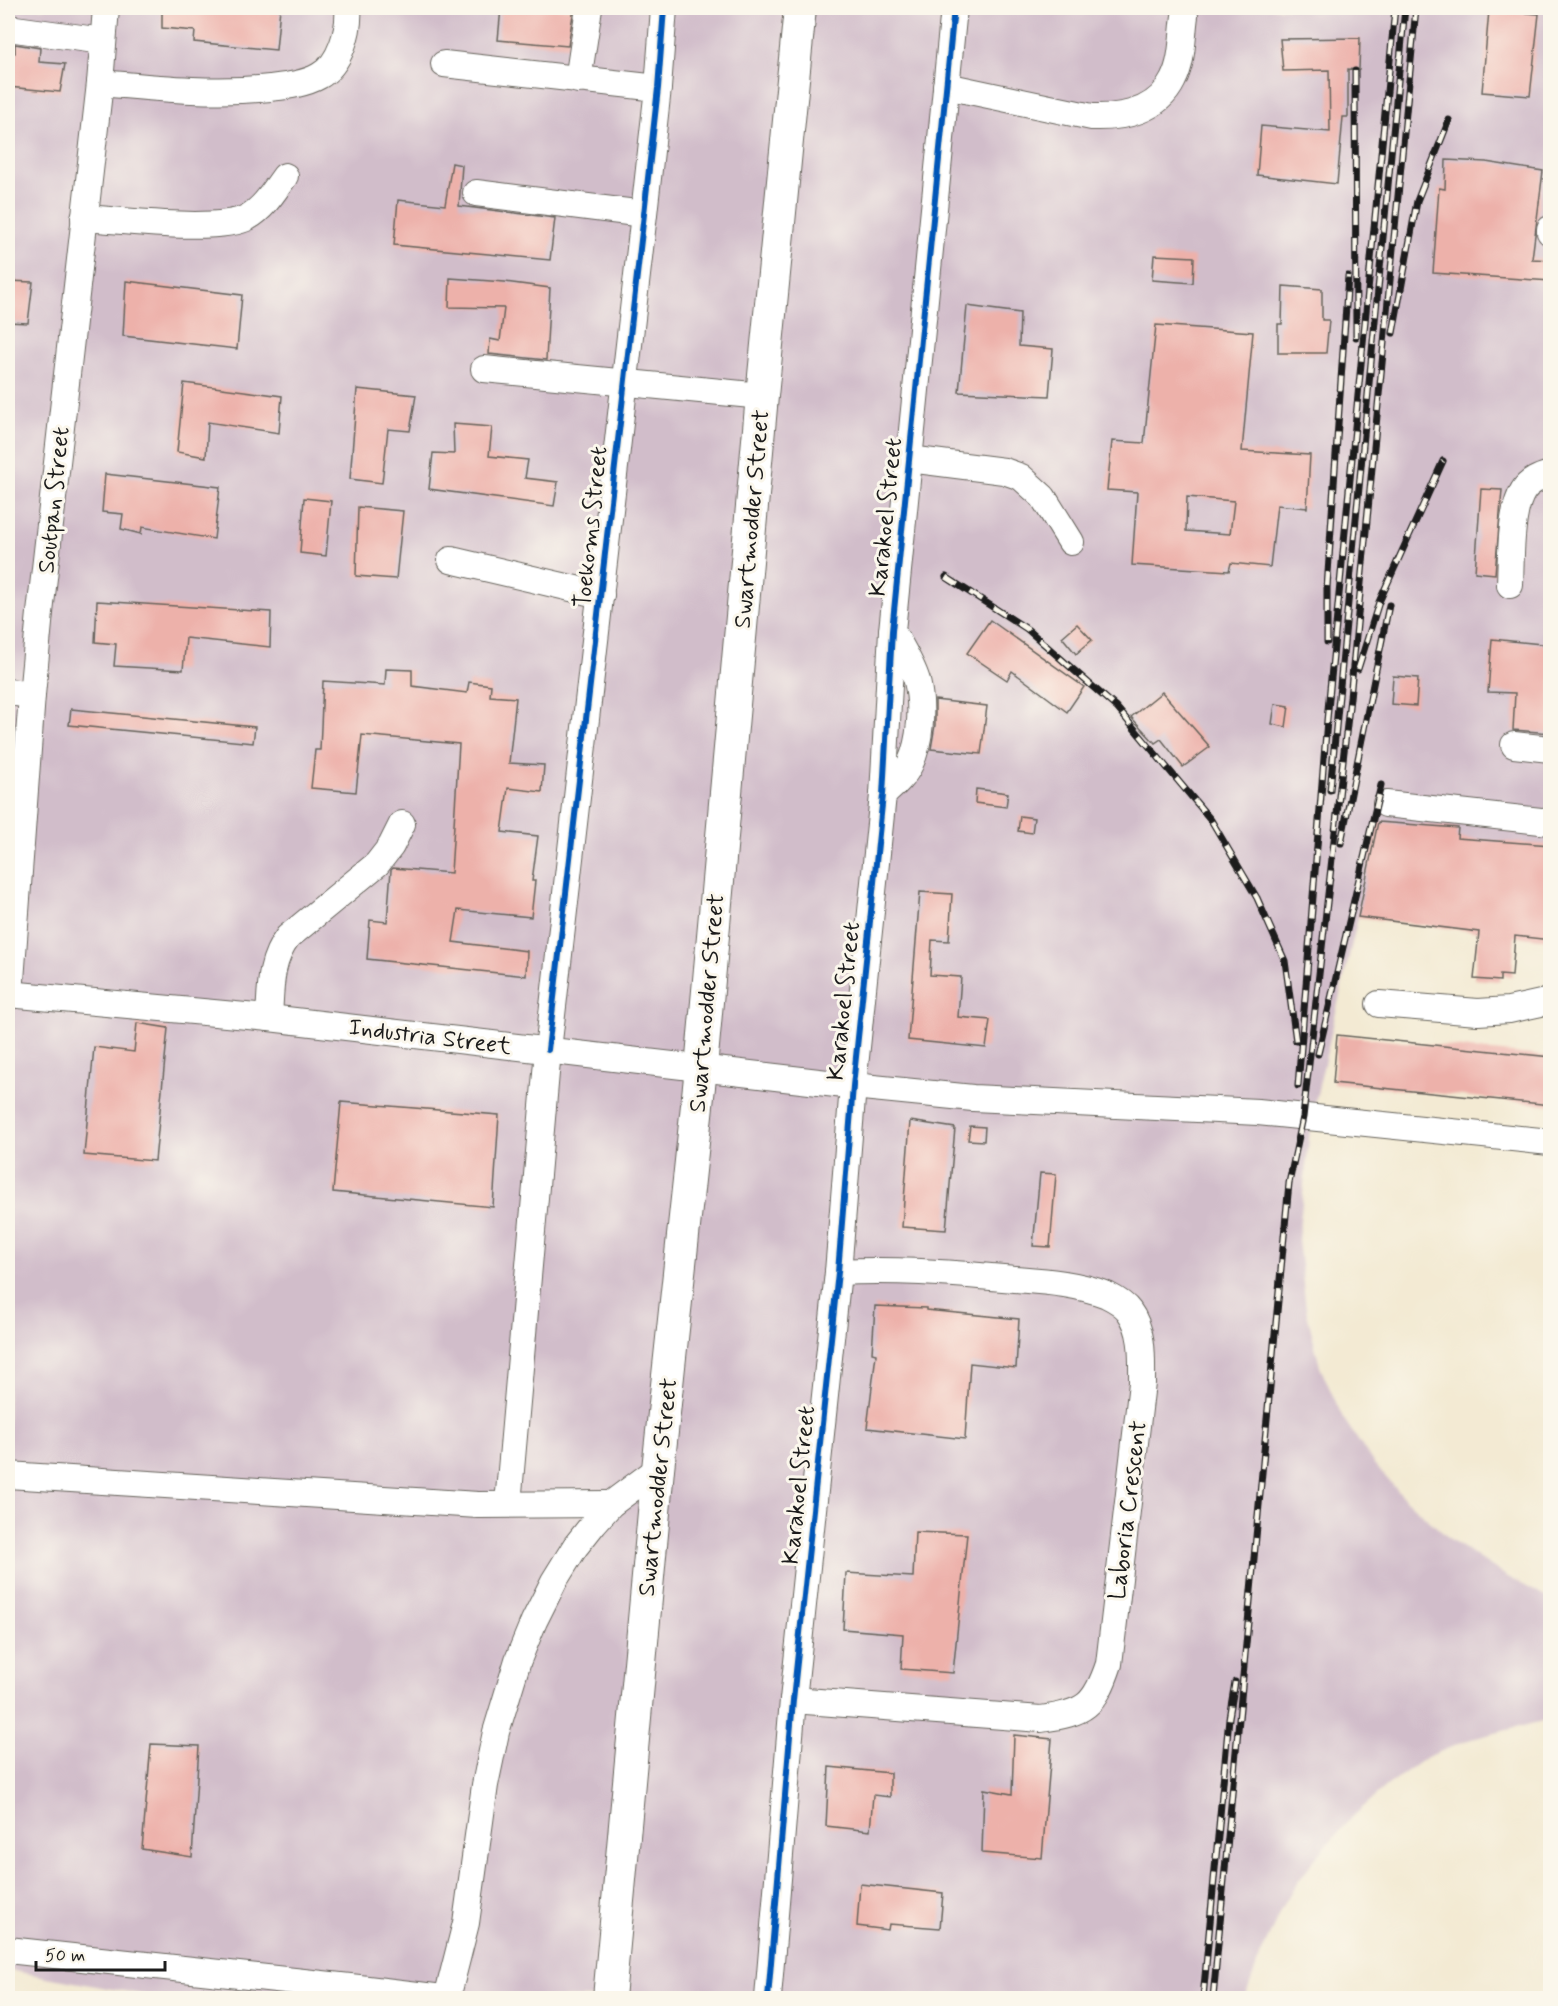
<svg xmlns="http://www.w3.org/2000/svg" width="1558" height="2006" viewBox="0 0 1558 2006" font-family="Mynerve,sans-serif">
<rect width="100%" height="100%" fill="#fbf7ec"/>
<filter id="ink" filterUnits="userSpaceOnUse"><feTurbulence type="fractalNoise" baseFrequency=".0167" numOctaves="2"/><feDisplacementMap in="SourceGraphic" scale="12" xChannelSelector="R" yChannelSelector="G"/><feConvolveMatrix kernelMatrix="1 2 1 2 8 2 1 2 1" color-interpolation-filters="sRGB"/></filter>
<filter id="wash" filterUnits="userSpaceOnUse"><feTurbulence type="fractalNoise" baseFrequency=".008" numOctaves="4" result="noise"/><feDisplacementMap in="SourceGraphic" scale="24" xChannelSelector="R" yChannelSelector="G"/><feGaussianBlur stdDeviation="1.35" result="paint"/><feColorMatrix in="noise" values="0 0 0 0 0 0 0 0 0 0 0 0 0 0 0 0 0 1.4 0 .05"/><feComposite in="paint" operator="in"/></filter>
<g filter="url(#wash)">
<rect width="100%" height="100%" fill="#f3ead3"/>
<path fill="#d1bdca" d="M 8,8 L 1550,8 L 1550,940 L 1358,917 L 1311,1120 L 1298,1240 L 1306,1309 L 1320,1367 L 1343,1418 L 1374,1464 L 1406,1500 L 1450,1539 L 1506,1576 L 1550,1599 L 1550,1719 L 1468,1740 L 1425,1758 L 1388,1785 L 1349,1820 L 1312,1862 L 1284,1902 L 1258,1961 L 1245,1998 L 162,1998 L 8,1970 Z"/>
<g id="blocks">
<g fill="#edb1aa" fill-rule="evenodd">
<path d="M 162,8 L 280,8 L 276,50 L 194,42 L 195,31 L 162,28 Z"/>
<path d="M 501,8 L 574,8 L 568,46 L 498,40 Z"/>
<path d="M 1489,10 L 1539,14 L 1530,96 L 1482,92 Z"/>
<path d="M 1360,38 L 1359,70 L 1348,69 L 1348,117 L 1343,117 L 1337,184 L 1257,175 L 1261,126 L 1330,132 L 1329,70 L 1283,71 L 1280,39 Z"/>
<path d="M 15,44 L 40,48 L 39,62 L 65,64 L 60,92 L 8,87 L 8,52 L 15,53 Z"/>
<path d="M 1446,160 L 1486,162 L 1543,171 L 1532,259 L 1551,260 L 1551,281 L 1433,273 L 1439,188 L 1445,189 Z"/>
<path d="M 452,163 L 462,165 L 459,206 L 555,218 L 550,260 L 394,245 L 398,200 L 445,205 Z"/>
<path d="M 1154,255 L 1194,257 L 1193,283 L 1152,280 Z"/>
<path d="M 450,278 L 505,282 L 550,288 L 546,360 L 489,354 L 490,339 L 500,341 L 504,308 L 449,307 Z"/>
<path d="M 8,281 L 33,282 L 28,323 L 8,322 Z"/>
<path d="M 126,281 L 242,295 L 237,349 L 123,336 Z"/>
<path d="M 1283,286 L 1322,289 L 1322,320 L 1329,320 L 1326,353 L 1278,353 L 1278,324 L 1282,324 Z"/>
<path d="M 967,306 L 1020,313 L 1019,346 L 1053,349 L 1049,396 L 959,392 Z"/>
<path d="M 1156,325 L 1253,332 L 1242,451 L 1310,455 L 1307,508 L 1277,505 L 1270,567 L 1231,563 L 1229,571 L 1132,565 L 1137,492 L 1107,490 L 1112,441 L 1144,443 ZM 1187,497 L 1234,501 L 1230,534 L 1186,531 Z"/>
<path d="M 184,383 L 282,396 L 279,433 L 208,422 L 206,457 L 177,452 Z"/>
<path d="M 357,389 L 416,395 L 410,431 L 388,429 L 382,483 L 350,479 Z"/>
<path d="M 453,424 L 492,427 L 489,456 L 528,460 L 525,478 L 558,482 L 554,506 L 429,489 L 433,453 L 454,454 Z"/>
<path d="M 105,474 L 220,487 L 214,539 L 142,527 L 141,534 L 121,529 L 123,514 L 102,512 Z"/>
<path d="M 1481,489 L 1502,490 L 1495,574 L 1475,572 Z"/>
<path d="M 304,498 L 331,501 L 326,556 L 300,553 Z"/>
<path d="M 358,507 L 403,511 L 396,579 L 356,576 Z"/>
<path d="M 97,601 L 271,612 L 270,647 L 186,638 L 183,670 L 114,666 L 116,644 L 95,642 Z"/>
<path d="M 990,620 L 1084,687 L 1067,712 L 1012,671 L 1007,680 L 967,653 Z"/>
<path d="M 1077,624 L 1092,640 L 1076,654 L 1062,637 Z"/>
<path d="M 1492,639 L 1551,645 L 1551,733 L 1513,730 L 1515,693 L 1488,692 Z"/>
<path d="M 386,669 L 412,670 L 412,686 L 467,693 L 469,682 L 491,685 L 490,696 L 516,698 L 509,763 L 544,765 L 542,792 L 508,788 L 502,832 L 538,836 L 532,881 L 535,881 L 531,917 L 458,910 L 453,942 L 527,951 L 526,976 L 367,959 L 370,920 L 387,922 L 391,870 L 393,868 L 451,873 L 459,744 L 362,735 L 356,792 L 311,788 L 315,750 L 320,750 L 323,681 L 385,685 Z"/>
<path d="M 1393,676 L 1418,678 L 1416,706 L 1391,704 Z"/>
<path d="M 1162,692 L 1210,747 L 1183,767 L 1161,739 L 1155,743 L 1131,717 Z"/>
<path d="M 935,700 L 987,706 L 981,754 L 931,749 L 935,725 Z"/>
<path d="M 1275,704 L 1289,706 L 1286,727 L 1272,724 Z"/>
<path d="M 71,709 L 255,727 L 253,743 L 69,725 Z"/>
<path d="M 976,789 L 1008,793 L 1006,807 L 975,803 Z"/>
<path d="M 1020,816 L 1034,818 L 1032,833 L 1018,831 Z"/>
<path d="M 1378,822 L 1458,828 L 1457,838 L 1551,845 L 1551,940 L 1515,936 L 1512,976 L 1500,975 L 1500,981 L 1474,979 L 1479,932 L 1358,917 Z"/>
<path d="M 920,892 L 952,894 L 949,941 L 932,940 L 930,975 L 961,977 L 958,1017 L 990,1020 L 986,1048 L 908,1040 Z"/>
<path d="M 137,1023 L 168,1028 L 155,1161 L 84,1155 L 94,1047 L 134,1052 Z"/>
<path d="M 1337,1035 L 1551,1057 L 1551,1105 L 1333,1083 Z"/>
<path d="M 341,1102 L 499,1115 L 493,1207 L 333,1192 Z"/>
<path d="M 910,1121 L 955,1128 L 946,1230 L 902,1227 Z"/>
<path d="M 970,1126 L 985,1127 L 984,1141 L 968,1140 Z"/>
<path d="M 1040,1173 L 1056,1174 L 1050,1247 L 1033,1246 Z"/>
<path d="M 875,1306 L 926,1308 L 926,1310 L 1019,1319 L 1016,1368 L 970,1363 L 965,1439 L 867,1428 L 876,1354 L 872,1353 Z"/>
<path d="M 915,1532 L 967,1534 L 953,1673 L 901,1669 L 903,1634 L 843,1629 L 846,1573 L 913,1577 Z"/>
<path d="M 1014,1735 L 1052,1739 L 1042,1858 L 982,1853 L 984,1789 L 1012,1794 Z"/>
<path d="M 151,1744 L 199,1746 L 192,1857 L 142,1849 Z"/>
<path d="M 829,1767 L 890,1773 L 890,1797 L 873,1795 L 870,1831 L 826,1826 Z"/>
<path d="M 860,1884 L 943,1893 L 940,1928 L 889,1924 L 888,1930 L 857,1926 Z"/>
</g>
</g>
</g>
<g filter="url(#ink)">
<use href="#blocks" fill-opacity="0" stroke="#67645c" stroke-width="1.5"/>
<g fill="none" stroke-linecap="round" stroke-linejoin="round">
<g stroke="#67645c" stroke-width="28">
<g id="minor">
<path d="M 8,28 L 103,41"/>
<path d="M 444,64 L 658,88"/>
<path d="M 578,80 L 589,8"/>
<path d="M 100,83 C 157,88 213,94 270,88 C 286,86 305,84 319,76 C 340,65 350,30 348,8"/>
<path d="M 946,86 L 1092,117 C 1123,118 1158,111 1173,80 C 1183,61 1182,37 1185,16"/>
<path d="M 476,193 L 644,214"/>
<path d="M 84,218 C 119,220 221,233 248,217 C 264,208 274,191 285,176"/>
<path d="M 1550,232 L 1550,229"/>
<path d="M 484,369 L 762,396"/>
<path d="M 909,459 L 1004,471 L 1021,477 L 1043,497 L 1071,542"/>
<path d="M 451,560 L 601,595"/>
<path d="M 1510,585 C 1511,560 1510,511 1523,491 C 1529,481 1540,477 1550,474"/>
<path d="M 8,692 L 32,695"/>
<path d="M 1514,745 L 1550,749"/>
<path d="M 883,795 C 893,786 904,777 910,764 C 921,741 923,706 917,681 C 912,664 901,647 892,631"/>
<path d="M 1386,804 L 1550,822"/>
<path d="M 8,994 L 269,1018 L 853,1086 L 973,1098 L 1258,1112 L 1550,1142"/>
<path d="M 10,994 L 32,695 L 40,613 L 100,83 L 106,8"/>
<path d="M 1379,1004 L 1478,1012 L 1509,1010 L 1550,1001"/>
<path d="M 269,1018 C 271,988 269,962 288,937 L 377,864 L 391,846 L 402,824"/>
<path d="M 8,1475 L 478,1505 L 611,1504"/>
<path d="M 508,1504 L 548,1050 L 644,214 L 658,88 L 664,8"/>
<path d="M 793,1700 L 1041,1719 C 1085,1713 1095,1706 1109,1664 L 1142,1383 C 1142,1359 1144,1331 1129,1311 C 1124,1304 1115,1299 1107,1295 C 1074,1282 1037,1281 1003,1278 C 948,1273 893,1269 838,1272"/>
<path d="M 8,1950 L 359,1988 L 443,1998"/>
<path d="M 447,1998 L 466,1923 L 485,1785 L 496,1732 L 518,1660 L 534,1621 L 554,1581 L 575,1547 L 594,1523 L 611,1504 L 658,1469"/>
<path d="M 768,1998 L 793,1700 L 838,1272 L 853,1086 L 883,795 L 892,631 L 954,8"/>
</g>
</g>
<g stroke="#67645c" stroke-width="34">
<path id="major" d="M 609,1998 L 658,1469 L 701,1068 L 762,396 L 800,8"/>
</g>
<use href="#minor" stroke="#fff" stroke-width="26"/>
<use href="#major" stroke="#fff" stroke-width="32"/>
<g stroke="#1c1c1c" stroke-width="7">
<g id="rail">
<path d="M 1355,71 L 1356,337"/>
<path d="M 1393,333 L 1417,201 L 1449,120"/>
<path d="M 946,577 L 1027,629 L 1117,708 L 1211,820 L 1257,898 L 1285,961 L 1296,1041"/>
<path d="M 1327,642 L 1327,588 L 1348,276"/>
<path d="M 1358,669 L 1379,602 L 1443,461"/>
<path d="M 1330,790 L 1405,8"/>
<path d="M 1341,843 L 1389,605"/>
<path d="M 1318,1054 L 1381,785"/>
<path d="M 1298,1086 L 1327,720 L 1395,8"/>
<path d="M 1203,1998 L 1229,1718 L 1235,1682"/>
<path d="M 1213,1998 L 1289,1183 L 1303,1117 L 1350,698 L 1416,8"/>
</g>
</g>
<use href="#rail" stroke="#fbf7ec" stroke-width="4.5" stroke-dasharray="14" stroke-linecap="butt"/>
<g stroke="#fbf7ec" stroke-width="10">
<g id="cycleway">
<path d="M 548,1050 L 644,214 L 658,88 L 664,8"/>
<path d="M 768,1998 L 793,1700 L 838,1272 L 853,1086 L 883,795 L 892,631 L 954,8"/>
</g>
</g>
<use href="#cycleway" stroke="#0057b8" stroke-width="6"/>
</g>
</g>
<g text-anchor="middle" stroke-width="6" stroke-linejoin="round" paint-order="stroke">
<g font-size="24" fill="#1c1c1c" stroke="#fbf7ec">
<text transform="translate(53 500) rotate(-84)" y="8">Soutpan Street</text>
<text transform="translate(885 517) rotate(-84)" y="8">Karakoel Street</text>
<text transform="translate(751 519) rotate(-85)" y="8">Swartmodder Street</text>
<text transform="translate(590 527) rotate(-84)" y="8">Toekoms Street</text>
<text transform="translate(843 1001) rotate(-84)" y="8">Karakoel Street</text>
<text transform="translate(706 1003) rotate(-85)" y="8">Swartmodder Street</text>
<text transform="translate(430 1036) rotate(7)" y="8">Industria Street</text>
<text transform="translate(798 1485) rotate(-84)" y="8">Karakoel Street</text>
<text transform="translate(657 1487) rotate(-84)" y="8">Swartmodder Street</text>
<text transform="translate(1127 1510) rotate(-83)" y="8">Laboria Crescent</text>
</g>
</g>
<rect width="1558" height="2006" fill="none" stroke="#fbf7ec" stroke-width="30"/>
<path d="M36 1961v9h129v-9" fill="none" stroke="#1c1c1c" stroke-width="3"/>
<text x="45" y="1961" font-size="18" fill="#1c1c1c" stroke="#fbf7ec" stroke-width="4.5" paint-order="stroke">50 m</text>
</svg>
